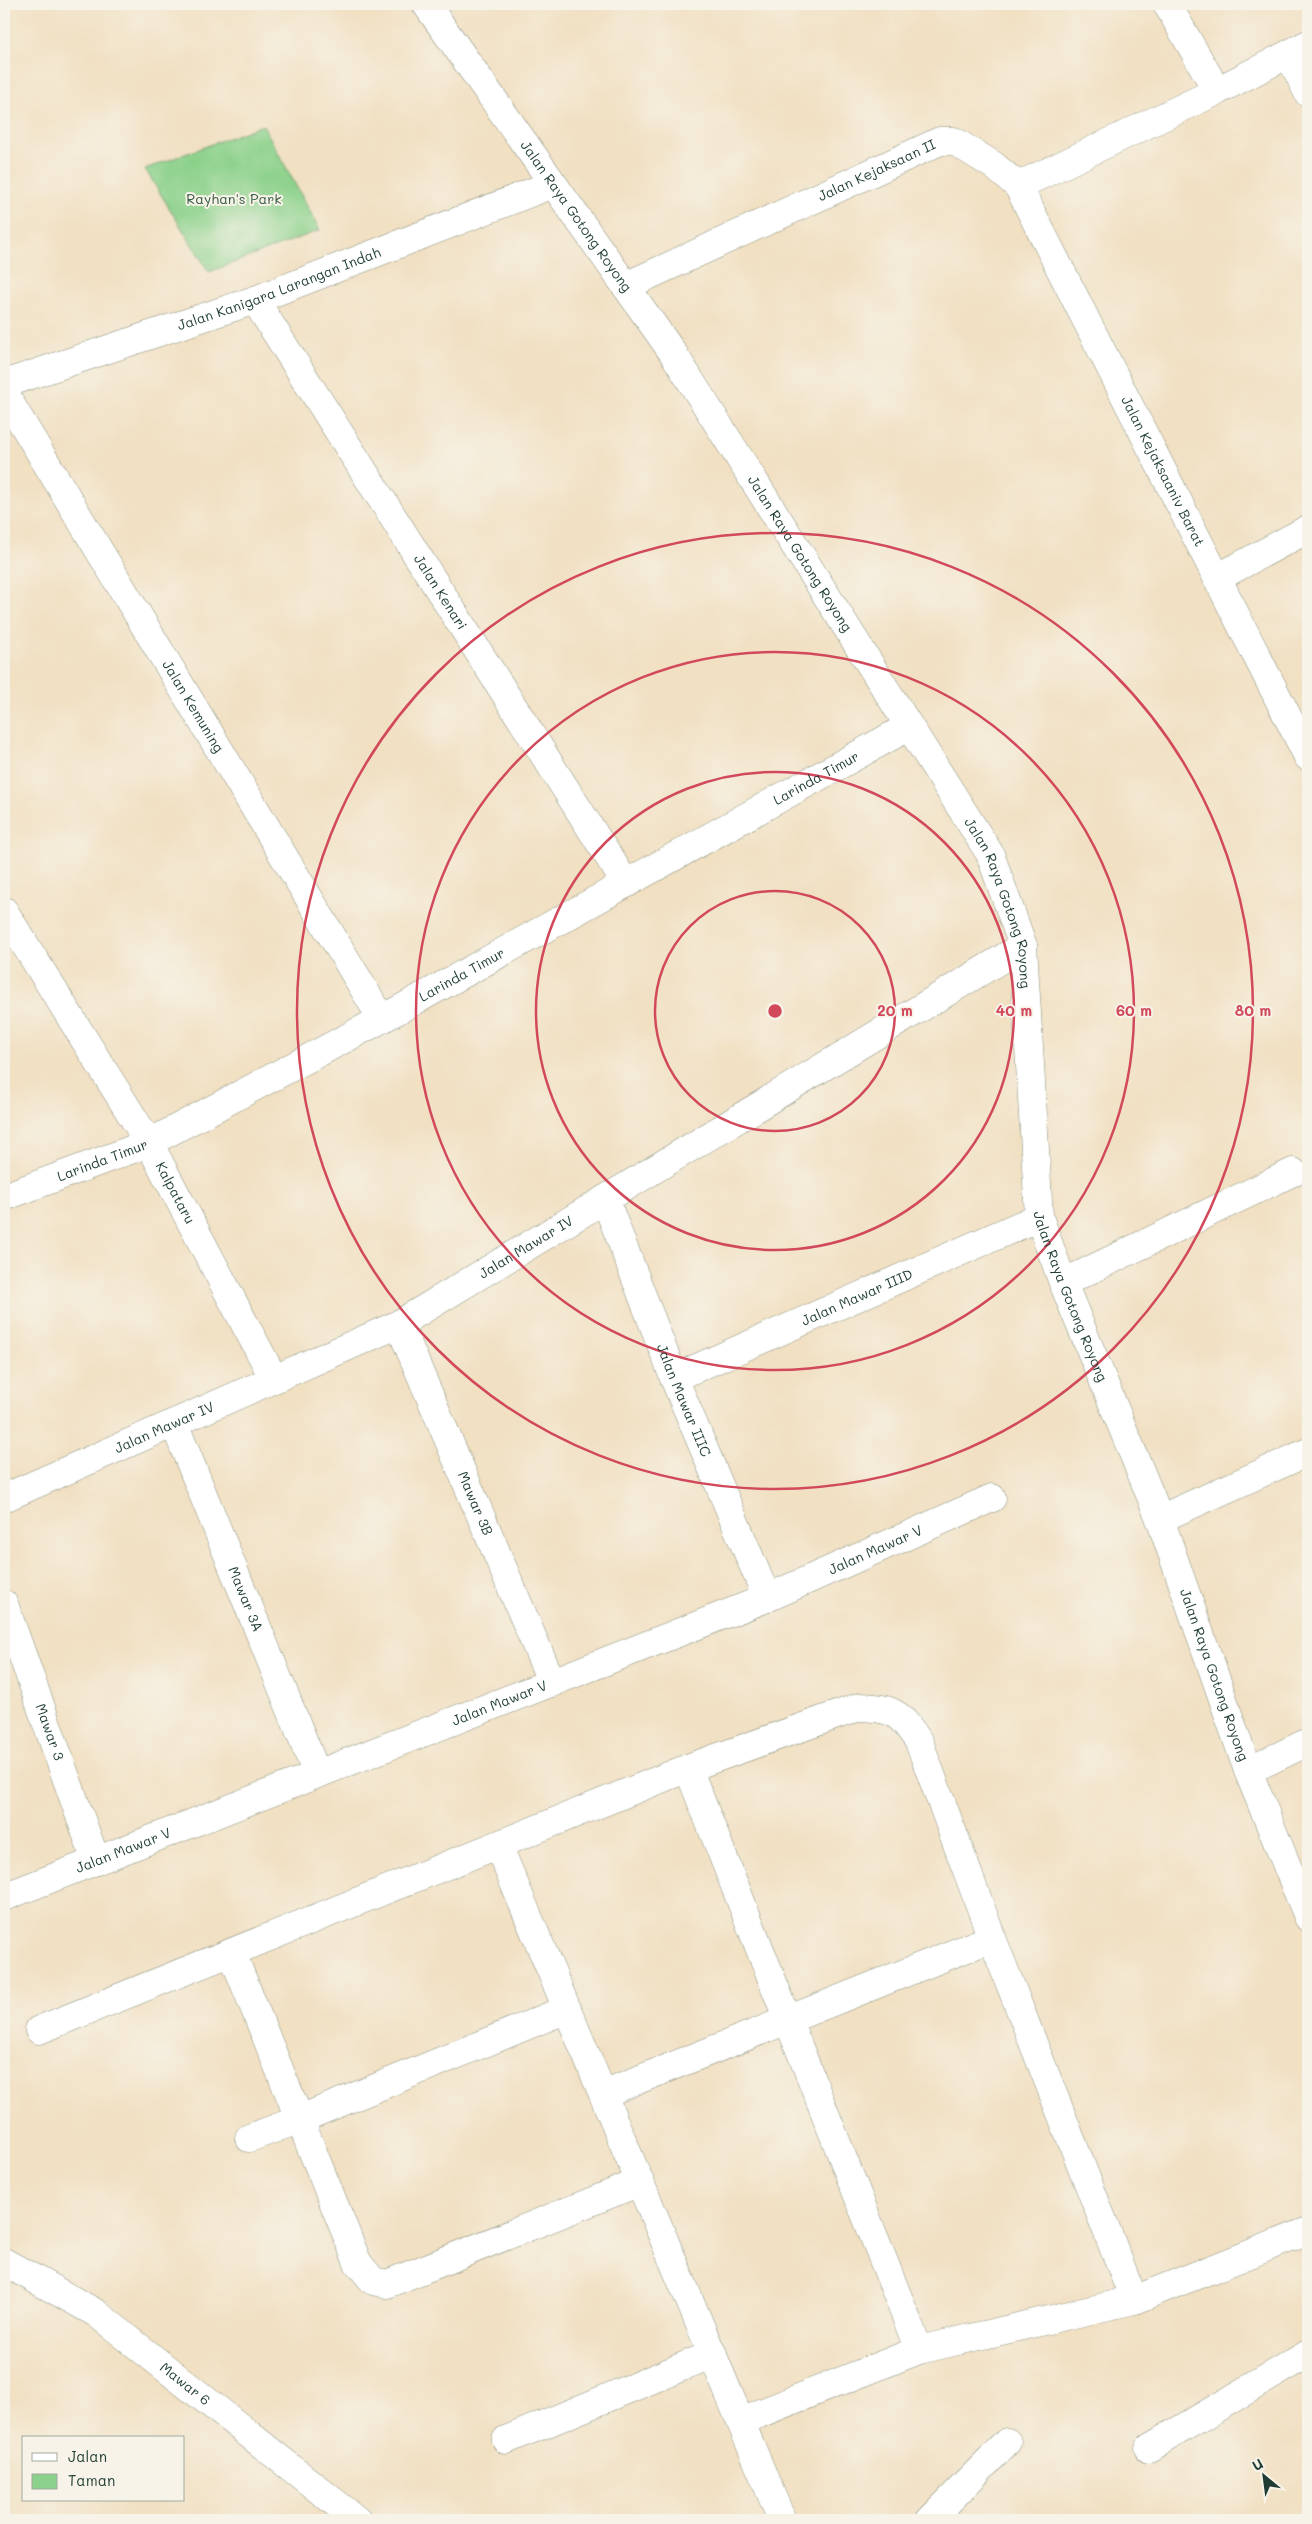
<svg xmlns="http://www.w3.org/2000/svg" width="1312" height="2524" viewBox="0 0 1312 2524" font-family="Mali,sans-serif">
<rect width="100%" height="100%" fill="#f7f3e8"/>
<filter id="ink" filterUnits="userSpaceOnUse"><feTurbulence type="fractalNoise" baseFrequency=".02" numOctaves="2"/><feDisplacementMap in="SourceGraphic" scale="10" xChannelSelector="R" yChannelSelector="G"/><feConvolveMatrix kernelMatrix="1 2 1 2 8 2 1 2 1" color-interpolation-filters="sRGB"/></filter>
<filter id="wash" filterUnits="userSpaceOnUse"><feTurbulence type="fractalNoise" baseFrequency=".0096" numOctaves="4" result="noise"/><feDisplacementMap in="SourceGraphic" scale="20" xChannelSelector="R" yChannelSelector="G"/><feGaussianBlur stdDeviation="1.12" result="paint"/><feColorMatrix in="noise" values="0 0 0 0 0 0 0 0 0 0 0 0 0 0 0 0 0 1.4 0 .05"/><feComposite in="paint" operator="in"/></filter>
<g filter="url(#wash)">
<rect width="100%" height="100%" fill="#f1e0c2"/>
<path fill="#8cd18b" stroke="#568760" d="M 263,125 L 320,230 L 209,272 L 145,169 Z"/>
</g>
<g filter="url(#ink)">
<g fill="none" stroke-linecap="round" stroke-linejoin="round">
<g stroke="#888e7b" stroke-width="29">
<g id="minor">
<path id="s1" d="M 426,4 L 673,353 L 990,854 L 1023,946 L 1039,1217 L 1063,1283 L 1160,1519 L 1248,1771 L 1308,1917"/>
<path d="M 1167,4 L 1217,91"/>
<path d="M 1289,54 L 1308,93"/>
<path id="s2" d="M 1018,186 L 1308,757"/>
<path id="s3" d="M 626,286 L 940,141 L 954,141 L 993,165 L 1018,186 L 1217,91 L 1308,44"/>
<path id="s4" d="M 255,300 L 626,884"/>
<path id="s5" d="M 4,384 L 255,300 L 553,184"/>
<path id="s6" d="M 4,393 L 382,1019"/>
<path d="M 1217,578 L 1308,529"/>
<path id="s7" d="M 4,911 L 149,1143 L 274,1379"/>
<path id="s8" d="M 4,1197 L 149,1143 L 382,1019 L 908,727"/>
<path id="s9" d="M 605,1199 L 674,1378 L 767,1598"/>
<path d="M 1063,1283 L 1293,1172"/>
<path id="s10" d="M 399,1324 L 552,1683"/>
<path id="s11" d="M 674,1378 L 1039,1217"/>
<path id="s12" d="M 174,1423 L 317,1774"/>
<path id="s13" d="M 4,1498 L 399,1324 L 1023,946"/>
<path d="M 1160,1519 L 1308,1452"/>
<path id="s14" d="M 4,1604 L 96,1861"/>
<path d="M 688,1768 L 919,2350"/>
<path d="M 1248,1771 L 1308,1742"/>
<path d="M 498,1845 L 782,2520"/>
<path id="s15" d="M 4,1897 L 767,1598 L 992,1498"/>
<path d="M 232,1953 L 358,2263 L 373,2281 L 387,2284 L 640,2182"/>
<path d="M 39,2030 L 688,1768 L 859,1707 C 894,1708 900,1713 919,1742 L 992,1938 L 1134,2300"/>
<path d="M 603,2094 L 992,1938"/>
<path d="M 249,2138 L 298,2120 L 567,2009"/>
<path id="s16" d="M 4,2262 L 96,2313 L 357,2520"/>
<path d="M 741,2421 L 919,2350 L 1134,2300 L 1308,2231"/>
<path d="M 506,2440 L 713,2354"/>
<path d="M 1149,2448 L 1308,2354"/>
<path d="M 930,2520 L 1007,2442"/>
</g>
</g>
<use href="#minor" stroke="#fff" stroke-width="28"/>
</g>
</g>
<g fill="none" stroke="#d1495b" stroke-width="2.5">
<circle cx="775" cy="1011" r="120"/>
<circle cx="775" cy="1011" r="239"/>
<circle cx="775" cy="1011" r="359"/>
<circle cx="775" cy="1011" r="478"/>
</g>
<g text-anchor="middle" stroke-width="4" stroke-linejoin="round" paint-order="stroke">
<g font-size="14" fill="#1f3d34" stroke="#f7f3e8">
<text dy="5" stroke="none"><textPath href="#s3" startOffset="276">Jalan Kejaksaan II</textPath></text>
<text dy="5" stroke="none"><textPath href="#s1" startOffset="260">Jalan Raya Gotong Royong</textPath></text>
<text dy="5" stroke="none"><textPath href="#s5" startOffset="291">Jalan Kanigara Larangan Indah</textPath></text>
<text dy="5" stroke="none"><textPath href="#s2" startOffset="320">Jalan Kejaksaaniv Barat</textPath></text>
<text dy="5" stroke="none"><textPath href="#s1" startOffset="665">Jalan Raya Gotong Royong</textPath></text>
<text dy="5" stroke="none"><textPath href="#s4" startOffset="346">Jalan Kenari</textPath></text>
<text dy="5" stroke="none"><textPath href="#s6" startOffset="366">Jalan Kemuning</textPath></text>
<text dy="5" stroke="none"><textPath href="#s8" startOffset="915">Larinda Timur</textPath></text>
<text dy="5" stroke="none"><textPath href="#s1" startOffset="1070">Jalan Raya Gotong Royong</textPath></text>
<text dy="5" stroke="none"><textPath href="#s8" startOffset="510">Larinda Timur</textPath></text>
<text dy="5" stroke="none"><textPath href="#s8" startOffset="105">Larinda Timur</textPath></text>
<text dy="5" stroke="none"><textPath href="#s7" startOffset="330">Kalpataru</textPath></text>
<text dy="5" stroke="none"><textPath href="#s13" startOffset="580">Jalan Mawar IV</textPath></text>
<text dy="5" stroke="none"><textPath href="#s1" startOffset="1475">Jalan Raya Gotong Royong</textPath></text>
<text dy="5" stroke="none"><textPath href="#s11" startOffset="200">Jalan Mawar IIID</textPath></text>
<text dy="5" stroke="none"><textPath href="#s9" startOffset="216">Jalan Mawar IIIC</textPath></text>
<text dy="5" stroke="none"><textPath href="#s13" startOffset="175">Jalan Mawar IV</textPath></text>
<text dy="5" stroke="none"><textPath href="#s10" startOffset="195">Mawar 3B</textPath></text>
<text dy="5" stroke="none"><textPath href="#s15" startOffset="938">Jalan Mawar V</textPath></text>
<text dy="5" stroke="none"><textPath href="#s12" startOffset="190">Mawar 3A</textPath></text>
<text dy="5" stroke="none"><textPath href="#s1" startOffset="1880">Jalan Raya Gotong Royong</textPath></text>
<text dy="5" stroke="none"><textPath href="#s15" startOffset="532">Jalan Mawar V</textPath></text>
<text dy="5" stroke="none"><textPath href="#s14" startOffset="136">Mawar 3</textPath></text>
<text dy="5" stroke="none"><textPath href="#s15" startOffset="128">Jalan Mawar V</textPath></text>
<text dy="5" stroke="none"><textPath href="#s16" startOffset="219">Mawar 6</textPath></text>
</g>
<g font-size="14" fill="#355b45" stroke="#f7f3e8">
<text x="234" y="204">Rayhan's Park</text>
</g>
</g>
<circle cx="775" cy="1011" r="8" fill="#d1495b" stroke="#f7f3e8" stroke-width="2.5"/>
<g font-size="15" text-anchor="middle" font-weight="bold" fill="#d1495b" stroke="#f7f3e8" stroke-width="4" stroke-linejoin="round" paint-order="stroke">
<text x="895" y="1016">20 m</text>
<text x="1014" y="1016">40 m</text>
<text x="1134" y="1016">60 m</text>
<text x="1253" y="1016">80 m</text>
</g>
<rect width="1312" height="2524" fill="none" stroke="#f7f3e8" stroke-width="20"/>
<rect x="22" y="2436" width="162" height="65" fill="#f7f3e8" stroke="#a1aaa0"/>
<rect x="32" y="2453" width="25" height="8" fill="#ffffff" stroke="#a1aaa0"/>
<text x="68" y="2462" font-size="15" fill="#1f3d34">Jalan</text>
<rect x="32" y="2474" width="25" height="15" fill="#8cd18b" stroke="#a1aaa0"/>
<text x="68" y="2486" font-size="15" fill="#1f3d34">Taman</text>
<g transform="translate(1264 2476) rotate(331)" stroke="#f7f3e8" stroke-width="4" paint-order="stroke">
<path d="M0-4L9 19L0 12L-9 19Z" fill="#1f3d34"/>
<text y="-8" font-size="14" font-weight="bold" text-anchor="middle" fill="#1f3d34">U</text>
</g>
</svg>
